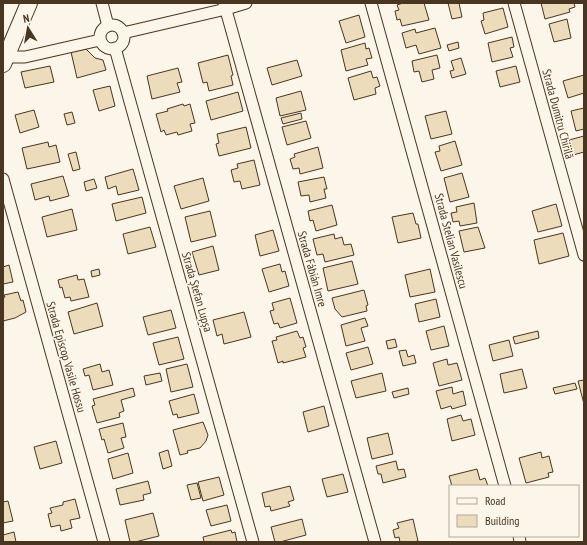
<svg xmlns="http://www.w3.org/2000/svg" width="587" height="545" viewBox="0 0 587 545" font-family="'PT Sans Narrow',sans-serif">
<rect width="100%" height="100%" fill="#fbf6e9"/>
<g fill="#ecdcbc" stroke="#4a3520">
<path d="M 403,3 L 424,3 L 429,20 L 402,26 L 400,19 L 397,20 L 395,11 L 399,10 L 397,5 Z"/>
<path d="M 448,3 L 459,3 L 462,17 L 452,19 Z"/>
<path d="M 541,3 L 574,3 L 575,7 L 569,9 L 570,12 L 545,19 Z"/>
<path d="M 503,8 L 508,27 L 485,34 L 481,21 L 484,20 L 483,13 Z"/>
<path d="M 359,15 L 365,37 L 346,43 L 339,21 Z"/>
<path d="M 567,19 L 571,38 L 554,42 L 549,24 Z"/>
<path d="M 435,28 L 441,48 L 419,54 L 416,45 L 406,48 L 402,33 L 415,29 L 416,33 Z"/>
<path d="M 512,37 L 514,47 L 510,48 L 513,57 L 492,62 L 488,43 Z"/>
<path d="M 458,42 L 459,48 L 449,51 L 447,45 Z"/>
<path d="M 365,43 L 366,49 L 369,48 L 372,58 L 366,59 L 368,65 L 346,71 L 341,50 Z"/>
<path d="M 86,49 L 95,58 L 103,60 L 106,70 L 77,78 L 71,52 Z"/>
<path d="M 228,55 L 233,75 L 231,76 L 233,85 L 209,91 L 207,82 L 203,83 L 198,63 Z"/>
<path d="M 437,55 L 440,68 L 432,70 L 434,79 L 422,82 L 419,71 L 414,72 L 412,61 Z"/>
<path d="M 461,58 L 466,74 L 452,78 L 450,71 L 454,70 L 451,61 Z"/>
<path d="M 297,60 L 302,76 L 272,85 L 267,68 Z"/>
<path d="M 50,66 L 54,82 L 25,88 L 21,72 Z"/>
<path d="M 516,66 L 520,82 L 500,87 L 496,71 Z"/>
<path d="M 178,68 L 182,82 L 177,83 L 180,92 L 152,99 L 147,76 Z"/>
<path d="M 371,71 L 373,78 L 377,77 L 380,86 L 375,88 L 376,94 L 354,100 L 348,78 Z"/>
<path d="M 584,75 L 584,93 L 568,98 L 563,81 Z"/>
<path d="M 110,86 L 115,106 L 99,111 L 93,90 Z"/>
<path d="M 301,91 L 306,110 L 280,116 L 276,98 Z"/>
<path d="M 238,92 L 243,111 L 211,120 L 206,101 Z"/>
<path d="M 183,104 L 184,106 L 190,104 L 195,123 L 190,124 L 192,131 L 178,135 L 177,132 L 166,135 L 164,130 L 161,132 L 156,114 L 168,111 L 167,109 Z"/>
<path d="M 584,108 L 584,129 L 576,131 L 571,111 Z"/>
<path d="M 34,110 L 39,127 L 20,133 L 15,115 Z"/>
<path d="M 446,111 L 452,134 L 431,139 L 425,116 Z"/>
<path d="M 72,112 L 75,123 L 67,125 L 64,114 Z"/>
<path d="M 301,113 L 302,119 L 283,124 L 281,118 Z"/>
<path d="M 306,121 L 311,138 L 287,145 L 282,127 Z"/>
<path d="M 246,127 L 251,148 L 219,156 L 216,144 L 219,143 L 217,134 Z"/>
<path d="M 584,136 L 584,152 L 573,155 L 569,140 Z"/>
<path d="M 455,141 L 462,165 L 441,171 L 435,152 L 440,151 L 439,146 Z"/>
<path d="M 48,142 L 49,147 L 56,145 L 60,162 L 27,169 L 22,148 Z"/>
<path d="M 318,147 L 323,168 L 300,174 L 299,168 L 293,169 L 290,159 L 295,157 L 294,154 Z"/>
<path d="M 76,152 L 80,169 L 73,171 L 68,154 Z"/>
<path d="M 254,160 L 260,185 L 242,189 L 240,181 L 234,182 L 231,170 L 238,168 L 237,164 Z"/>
<path d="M 133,169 L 139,190 L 118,195 L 116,186 L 108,189 L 105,177 Z"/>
<path d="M 462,173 L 469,197 L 450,202 L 444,178 Z"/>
<path d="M 63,176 L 69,196 L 50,201 L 49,196 L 35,200 L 31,184 Z"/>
<path d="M 324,177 L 327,189 L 324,189 L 326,198 L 310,202 L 309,195 L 301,196 L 298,182 Z"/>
<path d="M 203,178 L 209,201 L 181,209 L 174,186 Z"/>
<path d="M 94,179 L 97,188 L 86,191 L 84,182 Z"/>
<path d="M 142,197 L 146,213 L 116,221 L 112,204 Z"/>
<path d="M 474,203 L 477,223 L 460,226 L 459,221 L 453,222 L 451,213 L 457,212 L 456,207 Z"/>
<path d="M 556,204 L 562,226 L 538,232 L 532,211 Z"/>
<path d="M 332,205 L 337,225 L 316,231 L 313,220 L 310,221 L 308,211 Z"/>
<path d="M 72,209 L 77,230 L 47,237 L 42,217 Z"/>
<path d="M 210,211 L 216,236 L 191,242 L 185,217 Z"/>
<path d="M 413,213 L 416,224 L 418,224 L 421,238 L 398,243 L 392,217 Z"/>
<path d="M 150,227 L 156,247 L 128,254 L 123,234 Z"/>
<path d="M 478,227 L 485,248 L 464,252 L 459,231 Z"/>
<path d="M 273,230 L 279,251 L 260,256 L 255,235 Z"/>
<path d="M 563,233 L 569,256 L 539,264 L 534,240 Z"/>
<path d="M 334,234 L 335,239 L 342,237 L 344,245 L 351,244 L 354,255 L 325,262 L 323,254 L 317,255 L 313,239 Z"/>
<path d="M 213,246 L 219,270 L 199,275 L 192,252 Z"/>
<path d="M 352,261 L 358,284 L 328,291 L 323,268 Z"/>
<path d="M 280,264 L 282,272 L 285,271 L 289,286 L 269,292 L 262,269 Z"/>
<path d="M 9,265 L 13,282 L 3,284 L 3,267 Z"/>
<path d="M 99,269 L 100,275 L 92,277 L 91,271 Z"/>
<path d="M 430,269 L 435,292 L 410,297 L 405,275 Z"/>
<path d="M 77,275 L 78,280 L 84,279 L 89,297 L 71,301 L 70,297 L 65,298 L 62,287 L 60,288 L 58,280 Z"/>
<path d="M 364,290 L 368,305 L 366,306 L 367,311 L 342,317 L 335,309 L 332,298 Z"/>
<path d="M 18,292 L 21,301 L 23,300 L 26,312 L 15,318 L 3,321 L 3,298 L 5,297 L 4,295 Z"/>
<path d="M 290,298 L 297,323 L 280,328 L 278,323 L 274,324 L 270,311 L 274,310 L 272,303 Z"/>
<path d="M 436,299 L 440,317 L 419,322 L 415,304 Z"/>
<path d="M 97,303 L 103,326 L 74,334 L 68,312 Z"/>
<path d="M 171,310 L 176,328 L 148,335 L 143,317 Z"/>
<path d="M 244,312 L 251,337 L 224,344 L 222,334 L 217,336 L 213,320 Z"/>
<path d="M 365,318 L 368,326 L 361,328 L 365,341 L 346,346 L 341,325 Z"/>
<path d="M 444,326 L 449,346 L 431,350 L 426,331 Z"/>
<path d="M 297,331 L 300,338 L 303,337 L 306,347 L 303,348 L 306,357 L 283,363 L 283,361 L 278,363 L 272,341 L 277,340 L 276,337 Z"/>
<path d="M 538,331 L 539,338 L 515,344 L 513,337 Z"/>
<path d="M 178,337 L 184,359 L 159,365 L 153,343 Z"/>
<path d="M 395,339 L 397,347 L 388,349 L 386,341 Z"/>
<path d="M 509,340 L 513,356 L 493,361 L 489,345 Z"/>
<path d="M 368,347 L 373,364 L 351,370 L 346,353 Z"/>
<path d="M 406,350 L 408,357 L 414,355 L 416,363 L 403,366 L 399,351 Z"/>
<path d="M 447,359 L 448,365 L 457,363 L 462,380 L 439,386 L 433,363 Z"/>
<path d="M 100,364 L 102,372 L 109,370 L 113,385 L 93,390 L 89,375 L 85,376 L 83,369 Z"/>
<path d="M 187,364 L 193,387 L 171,392 L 166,369 Z"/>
<path d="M 522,369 L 527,388 L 504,393 L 500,374 Z"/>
<path d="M 160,373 L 162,381 L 146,385 L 144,376 Z"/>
<path d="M 382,373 L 386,391 L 356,398 L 351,381 Z"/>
<path d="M 584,380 L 584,404 L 578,381 Z"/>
<path d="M 575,383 L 577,389 L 555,394 L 553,388 Z"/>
<path d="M 452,387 L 453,394 L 463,391 L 466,405 L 452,409 L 451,406 L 441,409 L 436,391 Z"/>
<path d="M 133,388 L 135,396 L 121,400 L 124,411 L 119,413 L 120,417 L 97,423 L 92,406 L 95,405 L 93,399 Z"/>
<path d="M 408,388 L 409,394 L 394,398 L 392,392 Z"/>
<path d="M 194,394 L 199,413 L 178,418 L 177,414 L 173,415 L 169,401 Z"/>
<path d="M 324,406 L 329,426 L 308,432 L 303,412 Z"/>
<path d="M 461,415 L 463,421 L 471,419 L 475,435 L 452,441 L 447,419 Z"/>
<path d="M 203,422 L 208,435 L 206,441 L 200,448 L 187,451 L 188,453 L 180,455 L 173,430 Z"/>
<path d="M 123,423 L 126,437 L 121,438 L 124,448 L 108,453 L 104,439 L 102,440 L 99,429 Z"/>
<path d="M 388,433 L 393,454 L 372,459 L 367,438 Z"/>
<path d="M 56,441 L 62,463 L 40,469 L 34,447 Z"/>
<path d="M 168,450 L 172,466 L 163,469 L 159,453 Z"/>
<path d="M 541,452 L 542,458 L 549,456 L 553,472 L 548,473 L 549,477 L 526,483 L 519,458 Z"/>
<path d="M 128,453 L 133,473 L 113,479 L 108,459 Z"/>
<path d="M 396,461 L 398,470 L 404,469 L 406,477 L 383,483 L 381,474 L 378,474 L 376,466 Z"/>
<path d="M 477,469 L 480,480 L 485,478 L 488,486 L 452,486 L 449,476 Z"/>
<path d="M 343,474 L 348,492 L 327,497 L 322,479 Z"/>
<path d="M 219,477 L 224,495 L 203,501 L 198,482 Z"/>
<path d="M 148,481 L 151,493 L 143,495 L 144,500 L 120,505 L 116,489 Z"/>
<path d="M 197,483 L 201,498 L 191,500 L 187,485 Z"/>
<path d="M 290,486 L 294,500 L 288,502 L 290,506 L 271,511 L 270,506 L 265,507 L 262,493 Z"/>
<path d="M 75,499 L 80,518 L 70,520 L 72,528 L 61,531 L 60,525 L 51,527 L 48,514 L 52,513 L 50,508 L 63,505 L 63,502 Z"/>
<path d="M 8,501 L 13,521 L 3,523 L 3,502 Z"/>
<path d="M 227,505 L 231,521 L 211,526 L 206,510 Z"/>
<path d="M 153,513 L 159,536 L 135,542 L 130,542 L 125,520 Z"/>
<path d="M 302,519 L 306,535 L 280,542 L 275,542 L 271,527 Z"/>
<path d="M 413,519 L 418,541 L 413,542 L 400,542 L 399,537 L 395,538 L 393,530 L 399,528 L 397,523 Z"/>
<path d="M 231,530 L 232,533 L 235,532 L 237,542 L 204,542 L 203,537 Z"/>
<path d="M 14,532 L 16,542 L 3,542 L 3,535 Z"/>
</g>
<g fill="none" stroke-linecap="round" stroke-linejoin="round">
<g stroke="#4a3520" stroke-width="13">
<g id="minor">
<path d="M 102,3 L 108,26"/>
<path d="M 224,3 L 375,542"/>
<path d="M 371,3 L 505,486"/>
<path d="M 514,3 L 584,255"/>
<circle cx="112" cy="37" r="12"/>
<path d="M 123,33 L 226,9 L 246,3"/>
<path d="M 115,48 L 253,542"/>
<path d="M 3,55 L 12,57 L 25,57 L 100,40"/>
<path d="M 3,179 L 104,542"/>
<path d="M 519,536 L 520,542"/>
</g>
</g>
<g stroke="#4a3520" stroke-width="18">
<path id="secondary" d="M 3,64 L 29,3"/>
</g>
<use href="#minor" stroke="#fbf6e9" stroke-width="11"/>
<use href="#secondary" stroke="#fbf6e9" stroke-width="16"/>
</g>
<g text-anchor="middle" stroke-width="3" stroke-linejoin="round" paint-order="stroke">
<g font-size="12" fill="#4a3520" stroke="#fbf6e9">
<text transform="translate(558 114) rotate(75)" y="4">Strada Dumitru Chirilă</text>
<text transform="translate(451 241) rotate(75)" y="4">Strada Stelian Vasilescu</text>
<text transform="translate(312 269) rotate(74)" y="4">Strada Fábián Imre</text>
<text transform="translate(197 292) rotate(74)" y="4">Strada Ștefan Lupșa</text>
<text transform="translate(66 357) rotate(74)" y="4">Strada Episcop Vasile Hossu</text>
</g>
</g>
<rect width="587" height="545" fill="none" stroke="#4a3520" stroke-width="8"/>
<rect x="449" y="485" width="130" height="52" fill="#fbf6e9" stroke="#b4a999"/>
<rect x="457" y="498" width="20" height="6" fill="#fbf6e9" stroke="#b4a999"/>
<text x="485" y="505" font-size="12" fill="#4a3520">Road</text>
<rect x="457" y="515" width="20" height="12" fill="#ecdcbc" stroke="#b4a999"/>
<text x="485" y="525" font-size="12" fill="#4a3520">Building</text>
<g transform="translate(28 28) rotate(349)" stroke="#fbf6e9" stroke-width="3" paint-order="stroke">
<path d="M0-3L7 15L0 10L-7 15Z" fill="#4a3520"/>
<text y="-6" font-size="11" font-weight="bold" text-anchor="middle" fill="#4a3520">N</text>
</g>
</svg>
